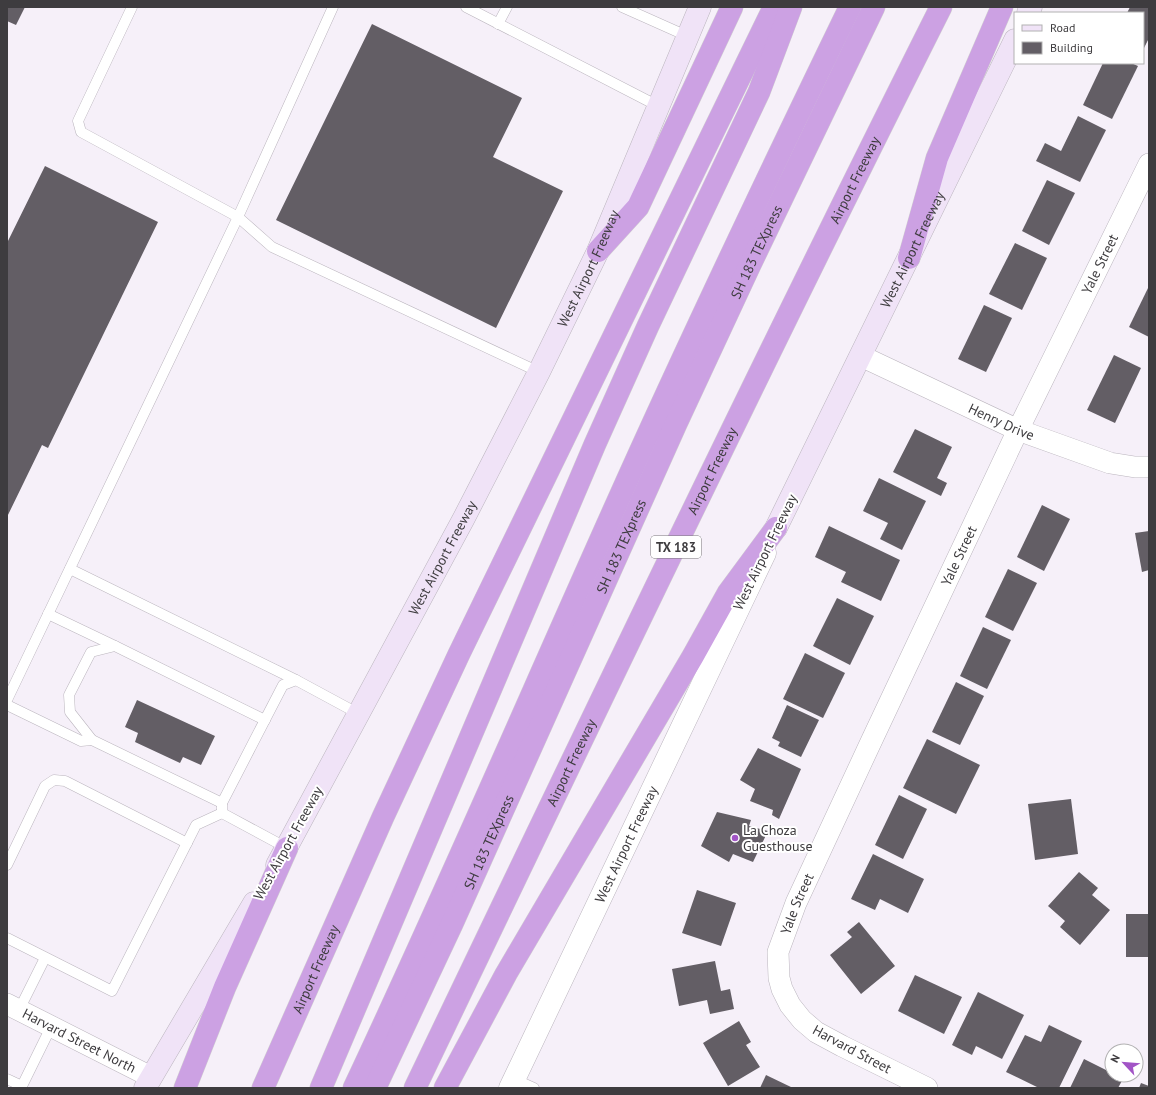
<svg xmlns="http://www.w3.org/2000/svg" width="1156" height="1095" viewBox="0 0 1156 1095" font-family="'PT Sans',sans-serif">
<rect width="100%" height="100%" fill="#f6f0f9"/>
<g fill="#635e65">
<path d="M 7,7 L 25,7 L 16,25 L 7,21 Z"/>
<path d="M 1130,7 L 1149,7 L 1149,38 L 1143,50 L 1143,13 L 1127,13 Z"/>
<path d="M 372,24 L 522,98 L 493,157 L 563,191 L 496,328 L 276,220 Z"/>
<path d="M 1103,63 L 1131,63 L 1138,66 L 1112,119 L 1083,105 Z"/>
<path d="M 1078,116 L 1106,130 L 1080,182 L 1036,161 L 1045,143 L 1061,151 Z"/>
<path d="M 45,166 L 158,222 L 48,448 L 42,445 L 7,517 L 7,243 Z"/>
<path d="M 1047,180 L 1075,193 L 1049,245 L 1022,231 Z"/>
<path d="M 1015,243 L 1047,258 L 1022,310 L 989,294 Z"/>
<path d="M 1149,286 L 1149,337 L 1129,327 Z"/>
<path d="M 984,305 L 1012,318 L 986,372 L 958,359 Z"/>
<path d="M 1114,355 L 1141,368 L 1115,423 L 1087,410 Z"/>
<path d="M 915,429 L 952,447 L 937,478 L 947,483 L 941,496 L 893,472 Z"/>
<path d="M 879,478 L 926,501 L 902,550 L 880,539 L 888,523 L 863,511 Z"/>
<path d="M 1042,505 L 1070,519 L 1044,571 L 1017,557 Z"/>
<path d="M 829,526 L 900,560 L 881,601 L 841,582 L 846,572 L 815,557 Z"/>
<path d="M 1149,531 L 1149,570 L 1142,572 L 1135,533 Z"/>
<path d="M 1008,569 L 1037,583 L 1013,631 L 985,617 Z"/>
<path d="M 837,598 L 874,616 L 850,665 L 813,646 Z"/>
<path d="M 983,627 L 1011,640 L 987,689 L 960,676 Z"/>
<path d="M 805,653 L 845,673 L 823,718 L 783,699 Z"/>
<path d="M 956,682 L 984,696 L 960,745 L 932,732 Z"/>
<path d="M 137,700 L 215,736 L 201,765 L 183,757 L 180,763 L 135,742 L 138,733 L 125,727 Z"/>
<path d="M 787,705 L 819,720 L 801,757 L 778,746 L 780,742 L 772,738 Z"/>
<path d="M 927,739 L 980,765 L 956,814 L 903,788 Z"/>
<path d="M 758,748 L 801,769 L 779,819 L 772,815 L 773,810 L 750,801 L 755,789 L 740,780 Z"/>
<path d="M 899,795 L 927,809 L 903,859 L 875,845 Z"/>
<path d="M 1071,799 L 1078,854 L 1035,860 L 1028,804 Z"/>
<path d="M 717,812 L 751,820 L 749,826 L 768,831 L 753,862 L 733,854 L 729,862 L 701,846 Z"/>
<path d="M 873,854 L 924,879 L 908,913 L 880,899 L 875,910 L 851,899 Z"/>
<path d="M 1079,872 L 1098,888 L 1092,895 L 1110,910 L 1080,945 L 1060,927 L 1065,921 L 1048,906 Z"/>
<path d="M 697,890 L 736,903 L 721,946 L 682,933 Z"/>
<rect x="1126" y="914" width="23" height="43"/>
<path d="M 859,922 L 895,966 L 861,994 L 830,955 L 852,937 L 847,932 Z"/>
<path d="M 715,961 L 721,991 L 730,989 L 734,1009 L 710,1014 L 707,1000 L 679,1006 L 672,969 Z"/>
<path d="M 915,975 L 962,997 L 944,1034 L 898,1011 Z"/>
<path d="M 978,992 L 1024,1015 L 1002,1059 L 976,1046 L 972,1055 L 952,1045 Z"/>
<path d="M 739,1021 L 751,1042 L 746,1045 L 760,1067 L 728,1086 L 703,1043 Z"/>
<path d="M 1049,1025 L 1082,1041 L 1059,1088 L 1039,1088 L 1006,1072 L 1025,1035 L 1041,1042 Z"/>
<path d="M 1084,1059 L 1112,1073 L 1112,1075 L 1116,1075 L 1123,1079 L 1118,1088 L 1070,1088 Z"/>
<path d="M 766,1075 L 793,1088 L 760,1088 Z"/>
<path d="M 1141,1083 L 1149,1086 L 1149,1088 L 1139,1088 Z"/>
</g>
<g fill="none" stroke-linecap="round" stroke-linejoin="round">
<g stroke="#bbb5be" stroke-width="11">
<g id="service">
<path d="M 132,7 L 78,121 L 81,132 L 238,217 L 272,247 L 539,372"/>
<path d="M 466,7 L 658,106"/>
<path d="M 622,7 L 687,36"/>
<path d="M 498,24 L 507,7"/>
<path d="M 70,569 L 296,680"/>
<path d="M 48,614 L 115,646"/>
<path d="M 7,700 L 238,217 L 333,7"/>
<path d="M 7,705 L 81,741 L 92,740"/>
<path d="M 222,803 L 92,740 L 70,712 L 69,695 L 91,652 L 115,646 L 265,720"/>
<path d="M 287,848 L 222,813 L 222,803 L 283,685 L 296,680 L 359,714"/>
<path d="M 7,865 L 45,786 L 54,780 L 65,781 L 187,843"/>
<path d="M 7,938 L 112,991 L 196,825 L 222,813"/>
<path d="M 19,1010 L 45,958"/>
<path d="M 7,1079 L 22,1086"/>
<path d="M 514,1079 L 534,1088"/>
<path d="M 21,1088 L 51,1027"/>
</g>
</g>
<g stroke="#bbb5be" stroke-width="22">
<g id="minor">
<path id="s1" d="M 861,356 L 1018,430 L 1110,463 L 1135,467 L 1149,467"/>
<path id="s2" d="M 7,1004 L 151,1077"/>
<path id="s3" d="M 927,1088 L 842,1046 L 816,1032 L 802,1020 L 790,1005 L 782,989 L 779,978 L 778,952 L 796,903 L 870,744 L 1018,430 L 1149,164"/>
</g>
</g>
<g stroke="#bbb5be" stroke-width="23">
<g id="tertiary">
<path id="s4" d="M 510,1088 L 765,553"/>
</g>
</g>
<g stroke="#bbb5be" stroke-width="23">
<g id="secondary">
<path d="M 1028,13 L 1031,7"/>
<path id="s5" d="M 776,528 L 1015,40"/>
<path id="s6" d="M 277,865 L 464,518 L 539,372 L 598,251 L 700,7"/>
<path d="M 145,1088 L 254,903"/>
</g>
</g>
<g stroke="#d1d0d1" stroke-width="23">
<g id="motorway">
<path d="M 598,251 L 638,207 L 732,7"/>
<path d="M 909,258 L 937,158 L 1002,7"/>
<path d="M 185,1088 L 225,987 L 287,848"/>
<path id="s7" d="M 263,1088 L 383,817 L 459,654 L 774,7"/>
<path d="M 321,1088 L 595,444 L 648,326 L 759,92 L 791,7"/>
<path d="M 354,1088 C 445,895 529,699 616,505 C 691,337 770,172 850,7"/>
<path id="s8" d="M 375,1088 L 452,924 L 676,424 L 750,265 L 874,7"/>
<path id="s9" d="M 415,1088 C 588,727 761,365 941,7"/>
<path d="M 445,1088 L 506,974 L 693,656 L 728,593 L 776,528"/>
</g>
</g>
<use href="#service" stroke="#fff" stroke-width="10"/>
<use href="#minor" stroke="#fff" stroke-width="21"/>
<use href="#tertiary" stroke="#fff" stroke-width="22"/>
<use href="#secondary" stroke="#f0e3f7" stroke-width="22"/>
<use href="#motorway" stroke="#cca1e3" stroke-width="22"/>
</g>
<circle fill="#a254c6" stroke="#fff" stroke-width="1.5" cx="735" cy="838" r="4"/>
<g text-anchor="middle" stroke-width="4" stroke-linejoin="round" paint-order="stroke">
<rect fill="#fff" stroke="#787679" stroke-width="1" x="651" y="536" width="50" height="22" rx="3"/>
<g font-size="13" font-weight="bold" fill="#3e3c3f">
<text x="676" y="552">TX 183</text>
</g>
<g font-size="14" fill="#3e3c3f" stroke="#fff">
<text dy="5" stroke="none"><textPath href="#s9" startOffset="1009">Airport Freeway</textPath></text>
<text dy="5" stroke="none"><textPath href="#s5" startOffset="310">West Airport Freeway</textPath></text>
<text dy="5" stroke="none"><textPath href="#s8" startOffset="919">SH 183 TEXpress</textPath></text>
<text dy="5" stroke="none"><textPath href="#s3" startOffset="977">Yale Street</textPath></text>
<text dy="5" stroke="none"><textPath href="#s6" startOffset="673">West Airport Freeway</textPath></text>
<text dy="5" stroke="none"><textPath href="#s1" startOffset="155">Henry Drive</textPath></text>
<text dy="5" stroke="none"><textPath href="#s9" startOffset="685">Airport Freeway</textPath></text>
<text dy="5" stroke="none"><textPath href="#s8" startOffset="595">SH 183 TEXpress</textPath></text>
<text transform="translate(765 552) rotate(-64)" y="5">West Airport Freeway</text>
<text dy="5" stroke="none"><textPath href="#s3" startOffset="653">Yale Street</textPath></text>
<text dy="5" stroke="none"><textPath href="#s6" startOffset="349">West Airport Freeway</textPath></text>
<text dy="5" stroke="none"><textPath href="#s9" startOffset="361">Airport Freeway</textPath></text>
<text dy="5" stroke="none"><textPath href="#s8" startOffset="271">SH 183 TEXpress</textPath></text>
<text transform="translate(288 843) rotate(-61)" y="5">West Airport Freeway</text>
<text dy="5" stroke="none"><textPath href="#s4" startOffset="270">West Airport Freeway</textPath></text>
<text dy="5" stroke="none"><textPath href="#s3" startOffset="269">Yale Street</textPath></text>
<text dy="5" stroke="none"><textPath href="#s7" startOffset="130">Airport Freeway</textPath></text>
<text dy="5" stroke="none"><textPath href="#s2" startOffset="81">Harvard Street North</textPath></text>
<text transform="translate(852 1049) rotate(28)" y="5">Harvard Street</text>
</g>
<g font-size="14" fill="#3e3c3f" stroke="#fff" text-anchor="start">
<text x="743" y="835">La Choza<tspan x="743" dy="16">Guesthouse</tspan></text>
</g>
</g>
<rect width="1156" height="1095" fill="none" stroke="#3e3c3f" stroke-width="16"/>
<rect x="1014" y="12" width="130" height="52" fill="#ffffff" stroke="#b2b1b2"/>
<rect x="1022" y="25" width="20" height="6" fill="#f0e3f7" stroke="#b2b1b2"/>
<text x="1050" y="32" font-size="12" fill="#3e3c3f">Road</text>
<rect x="1022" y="42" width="20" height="12" fill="#635e65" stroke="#b2b1b2"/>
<text x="1050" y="52" font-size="12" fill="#3e3c3f">Building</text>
<g transform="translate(1124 1063) rotate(296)"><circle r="19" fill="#ffffff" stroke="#b2b1b2"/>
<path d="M0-3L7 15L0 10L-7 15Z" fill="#a254c6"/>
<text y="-6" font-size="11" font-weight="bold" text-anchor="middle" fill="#3e3c3f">N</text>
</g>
</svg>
